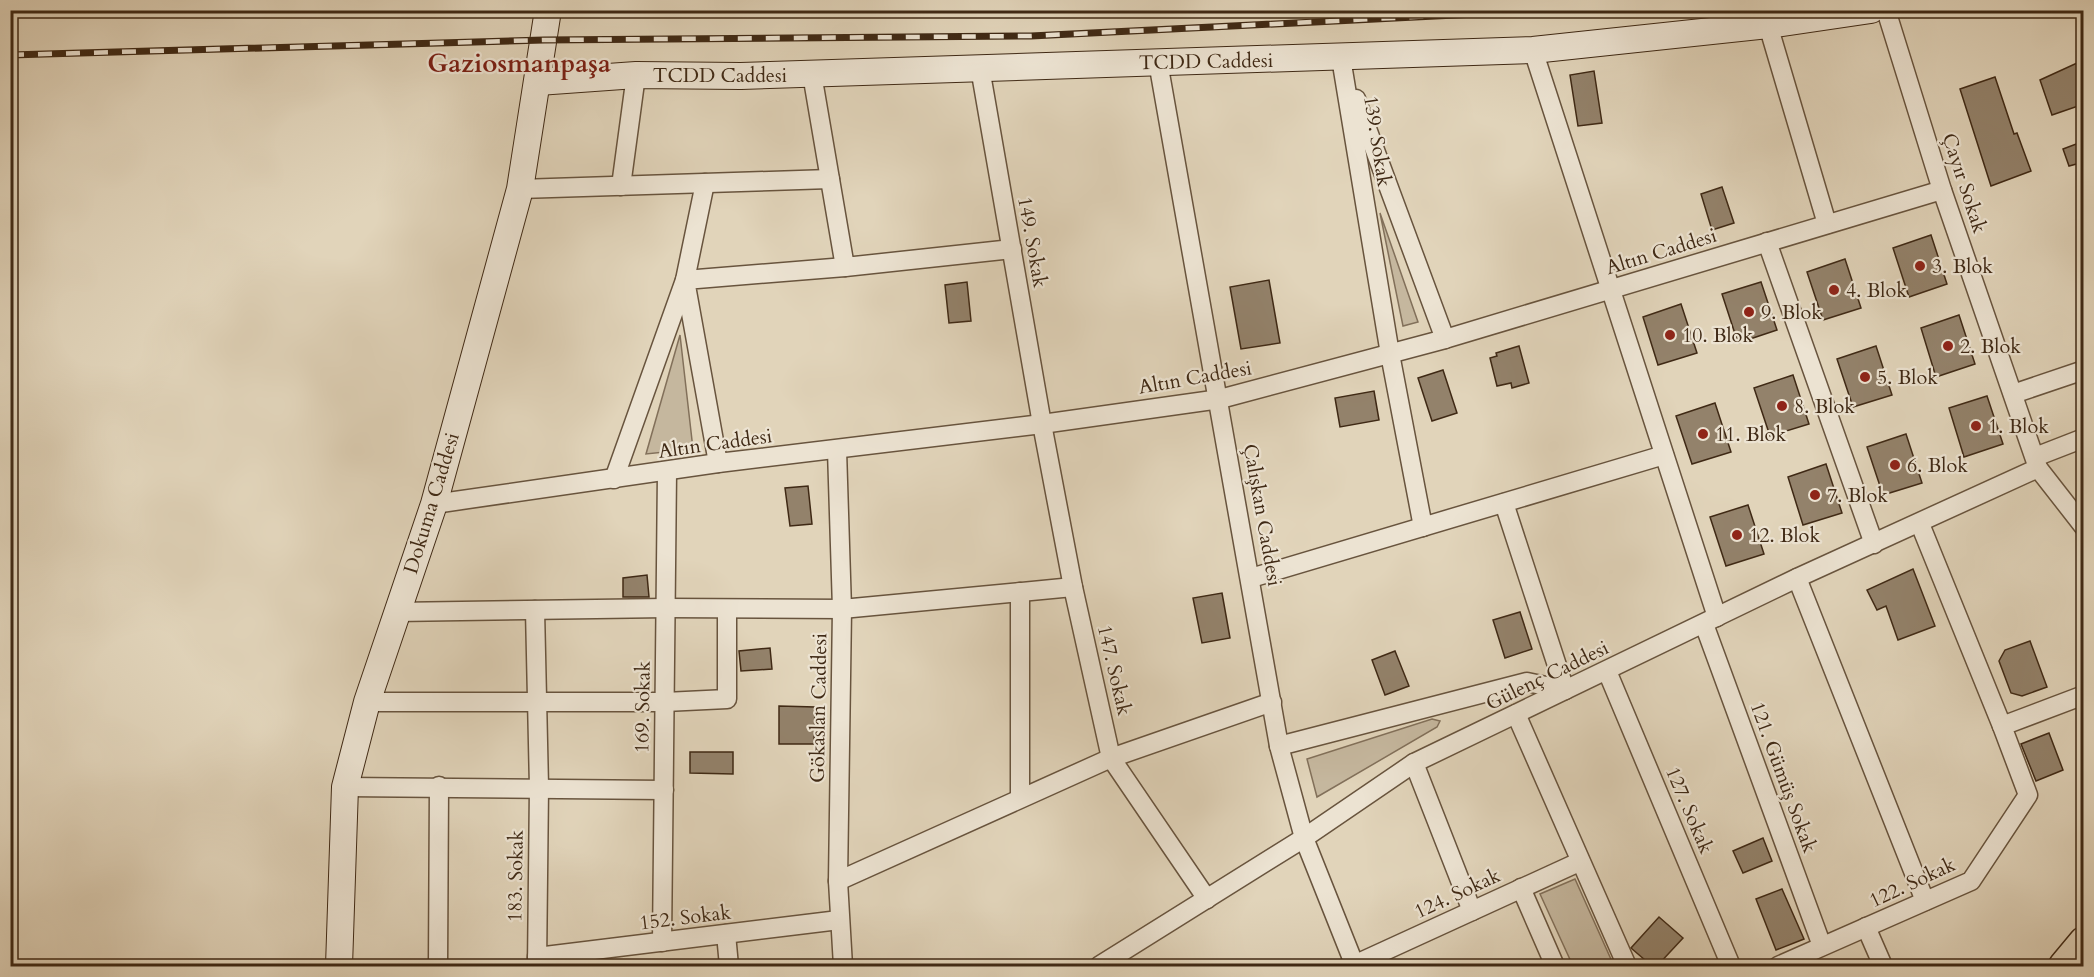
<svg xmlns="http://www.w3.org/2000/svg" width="2094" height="977" viewBox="0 0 2094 977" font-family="Cardo,serif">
<rect width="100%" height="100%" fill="#e1d4ba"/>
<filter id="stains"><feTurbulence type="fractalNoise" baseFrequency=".00333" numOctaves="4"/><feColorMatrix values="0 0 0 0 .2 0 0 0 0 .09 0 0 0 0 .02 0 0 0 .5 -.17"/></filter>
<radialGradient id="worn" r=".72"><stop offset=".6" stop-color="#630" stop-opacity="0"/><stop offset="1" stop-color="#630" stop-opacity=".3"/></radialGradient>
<g fill="#c5b79e" stroke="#82705a" stroke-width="1.5">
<path d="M 1380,213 L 1418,322 L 1403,326 Z"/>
<path d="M 680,335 L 693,449 L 646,454 Z"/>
<path d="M 1432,719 L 1440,721 L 1437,727 L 1317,797 L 1307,759 Z"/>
<path d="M 1575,879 L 1614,966 L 1573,966 L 1540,894 Z"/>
</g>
<g fill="#93826b" stroke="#3f2915" stroke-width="1.5">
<path d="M 2077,63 L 2084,80 L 2084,104 L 2052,115 L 2040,80 Z"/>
<path d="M 1594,71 L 1602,123 L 1578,126 L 1570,75 Z"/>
<path d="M 1995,77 L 2014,134 L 2017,133 L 2031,171 L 1991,186 L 1960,89 Z"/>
<path d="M 2084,141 L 2084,162 L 2069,166 L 2063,149 Z"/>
<path d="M 1722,187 L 1734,223 L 1712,230 L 1701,194 Z"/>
<path d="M 1931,235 L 1947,284 L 1909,297 L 1893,248 Z"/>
<path d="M 1845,259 L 1861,308 L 1823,320 L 1807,272 Z"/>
<path d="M 1269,280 L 1280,343 L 1241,349 L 1230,287 Z"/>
<path d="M 967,282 L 971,321 L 949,323 L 945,285 Z"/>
<path d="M 1761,282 L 1777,330 L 1738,343 L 1722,294 Z"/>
<path d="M 1681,304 L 1697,353 L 1658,365 L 1643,317 Z"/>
<path d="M 1959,315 L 1975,364 L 1936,377 L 1921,328 Z"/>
<path d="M 1519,346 L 1529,383 L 1512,388 L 1511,383 L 1497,386 L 1490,358 L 1497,356 L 1496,353 Z"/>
<path d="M 1876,346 L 1892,395 L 1853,407 L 1837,359 Z"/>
<path d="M 1443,370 L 1457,413 L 1432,421 L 1418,378 Z"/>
<path d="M 1793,375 L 1809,424 L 1770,436 L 1754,388 Z"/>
<path d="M 1374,391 L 1379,420 L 1340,427 L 1335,398 Z"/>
<path d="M 1987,396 L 2003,444 L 1964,457 L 1949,408 Z"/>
<path d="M 1715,403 L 1731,452 L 1692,464 L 1676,416 Z"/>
<path d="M 1906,434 L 1922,483 L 1883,495 L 1867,447 Z"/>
<path d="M 1826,464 L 1842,513 L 1803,525 L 1788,477 Z"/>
<path d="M 808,486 L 812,524 L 790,526 L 785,488 Z"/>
<path d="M 1748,505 L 1764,554 L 1726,566 L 1710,517 Z"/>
<path d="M 1913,569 L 1935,626 L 1898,640 L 1886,606 L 1877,610 L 1867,590 Z"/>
<path d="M 647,575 L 649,597 L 623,597 L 623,578 Z"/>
<path d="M 1222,593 L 1230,638 L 1202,643 L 1193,598 Z"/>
<path d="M 1520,612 L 1532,649 L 1505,658 L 1493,620 Z"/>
<path d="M 2030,641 L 2047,687 L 2022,696 L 2011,693 L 1999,661 L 2005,650 Z"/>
<path d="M 770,648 L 772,669 L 741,671 L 739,651 Z"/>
<path d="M 1395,651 L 1409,686 L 1385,695 L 1372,660 Z"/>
<path d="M 779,706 L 815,707 L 814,744 L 779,744 Z"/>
<path d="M 2049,733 L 2063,770 L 2036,781 L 2021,744 Z"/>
<path d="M 690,752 L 733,752 L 733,774 L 690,773 Z"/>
<path d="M 1763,838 L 1772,861 L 1743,873 L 1733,851 Z"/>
<path d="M 1782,889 L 1804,939 L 1776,950 L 1756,899 Z"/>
<path d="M 1659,917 L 1683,938 L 1657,966 L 1652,966 L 1631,948 Z"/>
</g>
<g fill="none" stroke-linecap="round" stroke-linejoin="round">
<g stroke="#68543e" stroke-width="21">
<g id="minor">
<path d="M 1886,10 L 1942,190 L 2038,468 L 2084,527"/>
<path d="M 1768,25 L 1827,224"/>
<path d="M 1533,50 L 1717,617"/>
<path d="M 1341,58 L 1390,354 L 1423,527"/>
<path d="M 1158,62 L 1279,746 L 1304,838 L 1355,966"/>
<path d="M 980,68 L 1042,424 L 1073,587 L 1111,758 L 1207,899"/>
<path d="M 812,74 L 845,267 L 1012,249"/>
<path d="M 1356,99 L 1445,339"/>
<path d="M 621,186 L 636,75"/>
<path d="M 520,189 L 830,179"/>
<path d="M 1767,242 L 1874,544"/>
<path d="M 2013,394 L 2084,370"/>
<path d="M 837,450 L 842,609 L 838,881 L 843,966"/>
<path d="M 2035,457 L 2084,438"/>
<path d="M 718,463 L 685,280 L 845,267"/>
<path d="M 614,479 L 685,280 L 705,183"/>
<path d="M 1504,503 L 1565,690"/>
<path d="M 434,504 L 718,463 L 1042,424 L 1220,399 L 1445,339 L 1942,190"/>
<path d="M 1920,524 L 2002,726"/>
<path d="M 1251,578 L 1664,455"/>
<path d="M 1797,578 L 1925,901"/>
<path d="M 1020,592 L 1020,798"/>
<path d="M 535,610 L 539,787 L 537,966"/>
<path d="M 396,612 L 666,608 L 842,609 L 1073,587"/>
<path d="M 1704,624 L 1822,946"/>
<path d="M 1607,671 L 1731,966"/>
<path d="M 367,702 L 665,702 L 727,699 L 727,609"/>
<path d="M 1516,714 L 1627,966"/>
<path d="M 1279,746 L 1527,682 L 1565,690"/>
<path d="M 1414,763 L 1472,911"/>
<path d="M 345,787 L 664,790"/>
<path d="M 838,881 L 1111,758 L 1272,702"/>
<path d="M 1521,888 L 1555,966"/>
<path d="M 1866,927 L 1883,966"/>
<path d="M 726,934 L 729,966"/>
<path d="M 662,942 L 667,472"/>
<path d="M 537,957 L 839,920"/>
<path d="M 1354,965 L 1579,862"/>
<path d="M 438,966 L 439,786"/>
<path d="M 1099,966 L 1304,838 L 1414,763 L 1797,578 L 2038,468"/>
<path d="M 1778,966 L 1971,881 L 2028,795 L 2002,726 L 2084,695"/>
</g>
</g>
<g stroke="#3f2915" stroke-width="28">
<g id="secondary">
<path d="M 538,82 L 636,75 L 741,76 L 1533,50 L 1768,25 L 1871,10"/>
<path d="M 339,966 L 345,787 L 367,702 L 434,504 L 520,189 L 548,10"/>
</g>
</g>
<g stroke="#3f2915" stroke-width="33">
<path id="trunk" d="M 2064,966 L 2084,942"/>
</g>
<use href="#minor" stroke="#ece3d2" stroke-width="18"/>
<use href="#secondary" stroke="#ece3d2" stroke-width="26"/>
<use href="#trunk" stroke="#e1d4ba" stroke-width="30"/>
<g stroke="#3f2915" stroke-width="7">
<path id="rail" d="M 10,55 L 544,40 L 1031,36 L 1555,10"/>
</g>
<use href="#rail" stroke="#ece3d2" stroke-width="4.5" stroke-dasharray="14" stroke-linecap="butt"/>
</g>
<g fill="#8f2418" stroke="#ece3d2" stroke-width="2">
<circle cx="1920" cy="266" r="6"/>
<circle cx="1834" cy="290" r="6"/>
<circle cx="1749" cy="312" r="6"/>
<circle cx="1670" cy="335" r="6"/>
<circle cx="1948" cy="346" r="6"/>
<circle cx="1865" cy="377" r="6"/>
<circle cx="1782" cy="406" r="6"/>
<circle cx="1976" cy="426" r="6"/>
<circle cx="1703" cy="434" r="6"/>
<circle cx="1895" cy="465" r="6"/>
<circle cx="1815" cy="495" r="6"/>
<circle cx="1737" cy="535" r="6"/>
</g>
<g text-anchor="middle" stroke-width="4.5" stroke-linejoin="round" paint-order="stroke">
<g font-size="20" fill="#3f2915" stroke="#ece3d2">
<text transform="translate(1206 61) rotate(-1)" y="7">TCDD Caddesi</text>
<text x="720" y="82">TCDD Caddesi</text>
<text transform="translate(1378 141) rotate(81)" y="7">139. Sokak</text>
<text transform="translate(1965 183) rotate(72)" y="7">Çayır Sokak</text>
<text transform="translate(1033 242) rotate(80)" y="7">149. Sokak</text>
<text transform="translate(1661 251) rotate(-17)" y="7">Altın Caddesi</text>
<text transform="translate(1195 377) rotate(-10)" y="7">Altın Caddesi</text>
<text transform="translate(715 443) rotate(-8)" y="7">Altın Caddesi</text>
<text transform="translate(431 503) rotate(-73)" y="7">Dokuma Caddesi</text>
<text transform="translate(1263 515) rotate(80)" y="7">Çalışkan Caddesi</text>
<text transform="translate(1115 670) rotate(77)" y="7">147. Sokak</text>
<text transform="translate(1547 675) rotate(-26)" y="7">Gülenç Caddesi</text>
<text transform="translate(642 707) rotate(-89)" y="7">169. Sokak</text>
<text transform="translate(818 708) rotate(-89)" y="7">Gökaslan Caddesi</text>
<text transform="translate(1784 777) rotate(70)" y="7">121. Gümüş Sokak</text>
<text transform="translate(1690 810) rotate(67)" y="7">127. Sokak</text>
<text transform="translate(515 876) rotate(-89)" y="7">183. Sokak</text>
<text transform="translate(1912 882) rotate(-25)" y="7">122. Sokak</text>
<text transform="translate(1457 893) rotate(-25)" y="7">124. Sokak</text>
<text transform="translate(685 917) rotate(-7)" y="7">152. Sokak</text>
</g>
<g font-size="20" fill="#3f2915" stroke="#ece3d2" text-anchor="start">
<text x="1932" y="273">3. Blok</text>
<text x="1846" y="297">4. Blok</text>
<text x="1761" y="319">9. Blok</text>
<text x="1682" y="342">10. Blok</text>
<text x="1960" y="353">2. Blok</text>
<text x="1877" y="384">5. Blok</text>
<text x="1794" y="413">8. Blok</text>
<text x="1988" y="433">1. Blok</text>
<text x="1715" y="441">11. Blok</text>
<text x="1907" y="472">6. Blok</text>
<text x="1827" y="502">7. Blok</text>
<text x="1749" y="542">12. Blok</text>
</g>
<g font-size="26" font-weight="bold" fill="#7a1f14" stroke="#ece3d2">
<text x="519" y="72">Gaziosmanpaşa</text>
</g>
</g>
<rect width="2094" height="977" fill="none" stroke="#e1d4ba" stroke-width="36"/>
<rect x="12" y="12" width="2070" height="953" fill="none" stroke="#3f2915" stroke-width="3"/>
<rect x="18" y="18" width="2058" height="941" fill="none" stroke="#3f2915" stroke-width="1.5"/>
<rect width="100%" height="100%" filter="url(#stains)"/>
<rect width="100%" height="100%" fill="url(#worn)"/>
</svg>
